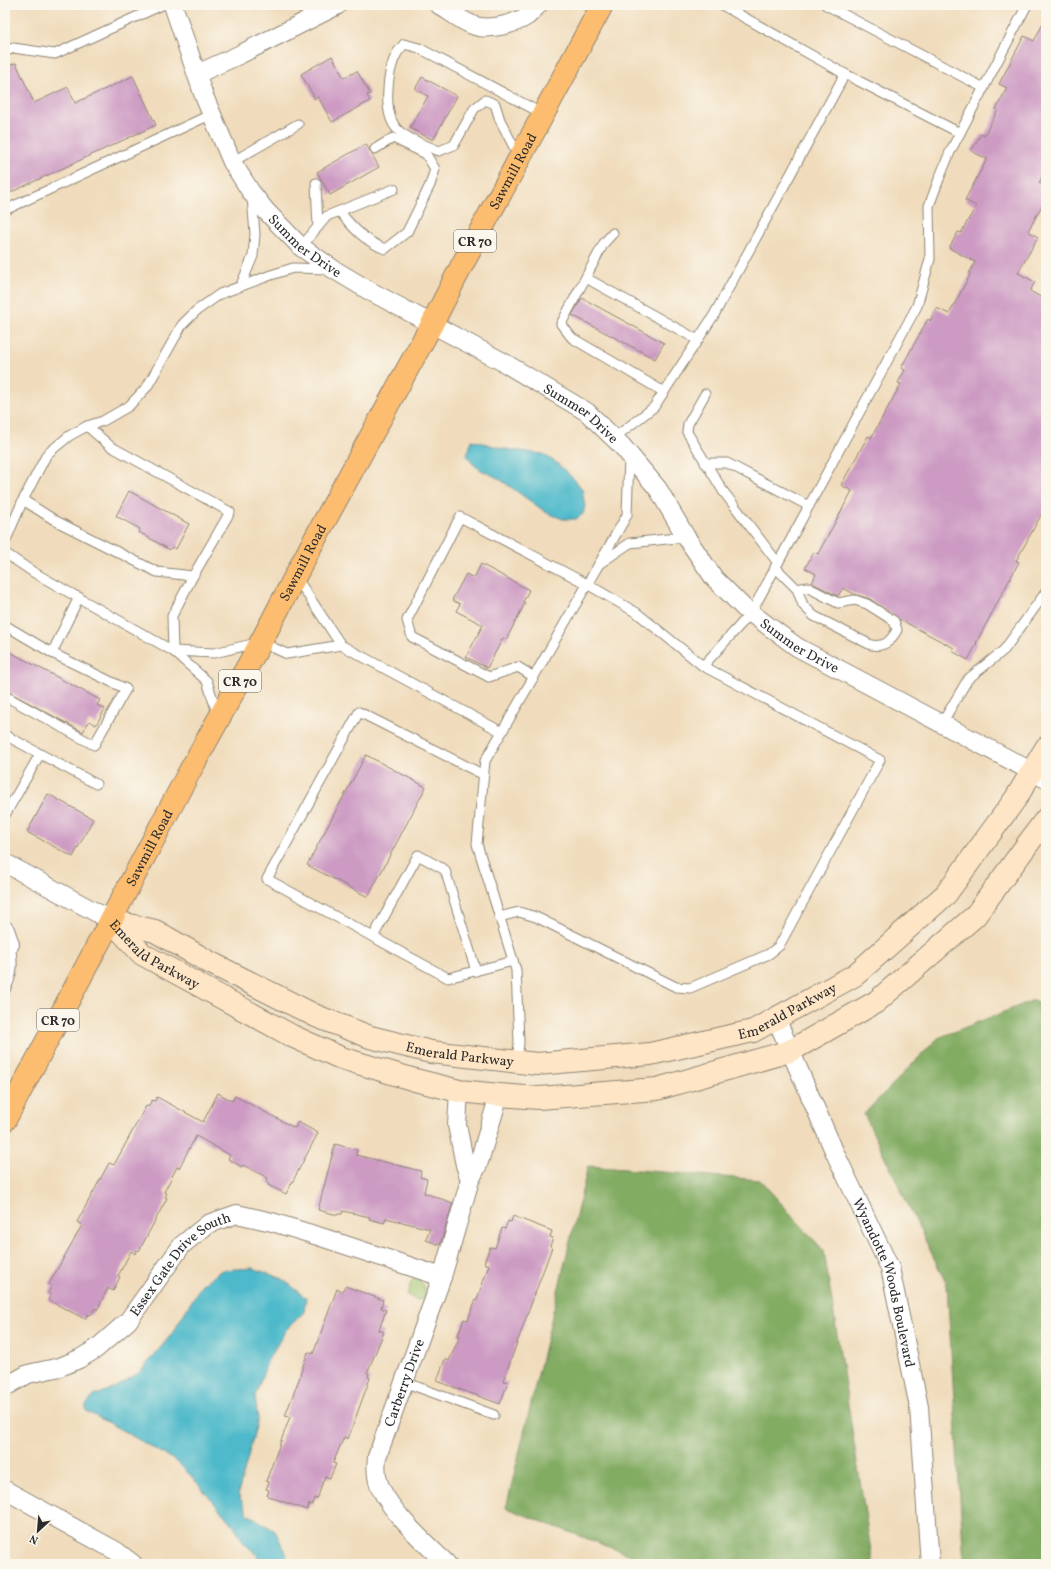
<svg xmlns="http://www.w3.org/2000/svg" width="1051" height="1569" viewBox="0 0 1051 1569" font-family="Vollkorn,serif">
<rect width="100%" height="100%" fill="#fbf7ec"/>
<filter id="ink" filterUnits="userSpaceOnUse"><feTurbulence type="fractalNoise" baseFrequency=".025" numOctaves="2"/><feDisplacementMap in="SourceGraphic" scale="8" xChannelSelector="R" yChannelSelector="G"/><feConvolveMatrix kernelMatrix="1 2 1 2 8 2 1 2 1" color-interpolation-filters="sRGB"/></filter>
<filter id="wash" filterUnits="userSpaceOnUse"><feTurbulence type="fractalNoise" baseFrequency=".012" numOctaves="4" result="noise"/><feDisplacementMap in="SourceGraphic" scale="16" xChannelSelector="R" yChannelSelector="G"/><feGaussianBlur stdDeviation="0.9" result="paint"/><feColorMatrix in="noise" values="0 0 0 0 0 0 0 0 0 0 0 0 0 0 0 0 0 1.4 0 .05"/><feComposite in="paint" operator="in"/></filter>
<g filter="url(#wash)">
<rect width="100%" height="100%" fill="#f0dcbc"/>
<path fill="#a4c771" stroke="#68794e" d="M 413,1278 L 419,1279 C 424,1285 429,1292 422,1299 L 417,1300 L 407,1295 Z"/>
<g fill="#83ac63" stroke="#576c47">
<path d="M 1034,1000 L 1046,1006 L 1046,1564 L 964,1564 L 947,1285 L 864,1114 L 938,1038 Z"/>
<path d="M 588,1166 L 760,1180 L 824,1251 L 873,1564 L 654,1564 L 506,1508 Z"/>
</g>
<g fill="#4eb9ca" stroke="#3c727a">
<path d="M 472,440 L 505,449 L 543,454 L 558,464 L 575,480 L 582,489 L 585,506 L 583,514 L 576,519 L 563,519 L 547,513 L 498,478 L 481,470 L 473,464 L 467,455 Z"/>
<path d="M 253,1268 L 283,1279 L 306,1298 L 304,1312 L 286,1330 L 268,1360 L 255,1396 L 258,1419 L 238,1494 L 248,1514 L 275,1531 L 287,1555 L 281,1564 L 261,1564 L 257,1555 L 243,1542 L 236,1529 L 193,1478 L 177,1462 L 127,1433 L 86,1411 L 86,1405 L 94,1396 L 116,1387 L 140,1372 L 171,1335 L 202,1284 L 222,1270 Z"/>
</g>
<g id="blocks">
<g fill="#cc9ac3">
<path d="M 1046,18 L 1046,169 L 1039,183 L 1046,187 L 1046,198 L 1028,231 L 1038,237 L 1018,273 L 1035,282 L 1030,291 L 1046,300 L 1046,506 L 1016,561 L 1019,562 L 976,643 L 977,643 L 968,660 L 952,651 L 954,648 L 899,619 L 870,599 L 854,594 L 843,588 L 838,596 L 812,583 L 816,574 L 805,568 L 814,552 L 818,554 L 852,491 L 841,485 L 868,436 L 871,438 L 901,384 L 898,383 L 905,370 L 901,368 L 928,319 L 930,321 L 937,308 L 949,314 L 970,275 L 969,274 L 975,262 L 949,248 L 958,232 L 961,233 L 976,206 L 965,200 L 987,159 L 971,151 L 981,134 L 984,136 L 998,110 L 996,109 L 1007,88 L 999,84 L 1024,36 L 1034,41 Z"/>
<path d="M 332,56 L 344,78 L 357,71 L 370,94 L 367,95 L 370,101 L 332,122 L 318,97 L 315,99 L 301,74 Z"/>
<path d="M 16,63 L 34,103 L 68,87 L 75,103 L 133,76 L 156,125 L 5,195 L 5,67 Z"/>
<path d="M 422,77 L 457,96 L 433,140 L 410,128 L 428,96 L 415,89 Z"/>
<path d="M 366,144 L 379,167 L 330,195 L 317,172 Z"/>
<path d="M 582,298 L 664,343 L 655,359 L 572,315 Z"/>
<path d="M 129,491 L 189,524 L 176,549 L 172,547 L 170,550 L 139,532 L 140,529 L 116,516 Z"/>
<path d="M 481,564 L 529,590 L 523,602 L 525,603 L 506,640 L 503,638 L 487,668 L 466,657 L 483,625 L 456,611 L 460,604 L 452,600 L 466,574 L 474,578 Z"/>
<path d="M 10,652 L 100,700 L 97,705 L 105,709 L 96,725 L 89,721 L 83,732 L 5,690 L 5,662 Z"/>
<path d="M 366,755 L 426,787 L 368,897 L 307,865 Z"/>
<path d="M 48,794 L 93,819 L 73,857 L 27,832 Z"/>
<path d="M 218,1093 L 232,1101 L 235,1096 L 295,1128 L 298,1122 L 318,1133 L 286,1194 L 268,1185 L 269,1183 L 266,1182 L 268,1178 L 243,1165 L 242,1167 L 228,1159 L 230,1155 L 196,1136 L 179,1168 L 177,1167 L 164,1192 L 167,1194 L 165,1197 L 167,1198 L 139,1251 L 137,1250 L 135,1254 L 131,1251 L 118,1276 L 120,1277 L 113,1291 L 108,1288 L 97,1310 L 95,1308 L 91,1315 L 88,1314 L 85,1319 L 48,1300 L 51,1295 L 48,1293 L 52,1286 L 49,1284 L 82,1225 L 77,1222 L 109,1163 L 114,1165 L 146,1106 L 148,1107 L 152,1100 L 155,1101 L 157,1097 L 203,1122 Z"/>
<path d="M 335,1144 L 357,1150 L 356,1155 L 421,1171 L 420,1177 L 427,1179 L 424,1193 L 453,1203 L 440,1245 L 426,1240 L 430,1229 L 386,1218 L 384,1223 L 369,1219 L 370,1217 L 343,1211 L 342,1214 L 338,1214 L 338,1215 L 318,1210 Z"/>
<path d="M 513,1216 L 552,1231 L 550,1237 L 553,1238 L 550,1246 L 552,1247 L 503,1381 L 508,1382 L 500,1404 L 437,1381 L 445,1359 L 449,1361 L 460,1336 L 458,1335 L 464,1319 L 468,1320 L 476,1299 L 477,1299 L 489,1265 L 484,1263 L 490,1247 L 495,1248 L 502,1228 L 505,1229 L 508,1221 L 511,1222 Z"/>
<path d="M 345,1286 L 383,1300 L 381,1308 L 386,1310 L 379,1330 L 384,1332 L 367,1373 L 369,1374 L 368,1377 L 370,1378 L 348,1439 L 344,1437 L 333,1463 L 336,1464 L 330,1478 L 325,1476 L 317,1499 L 314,1498 L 312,1505 L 309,1504 L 307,1510 L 267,1496 L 269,1490 L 266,1489 L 269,1482 L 266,1481 L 290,1417 L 285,1416 L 301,1374 L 300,1374 L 308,1352 L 313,1354 L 337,1289 L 342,1292 Z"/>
</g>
</g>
</g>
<g filter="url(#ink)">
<use href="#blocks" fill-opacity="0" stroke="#8e8474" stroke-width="1"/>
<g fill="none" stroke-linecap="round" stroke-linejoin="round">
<g stroke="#8e8474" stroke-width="11">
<g id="service">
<path d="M 722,5 L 845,74 L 960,133"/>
<path d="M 826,5 L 984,88"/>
<path d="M 5,52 L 13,48 L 55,54 L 162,5"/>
<path d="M 519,157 L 500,120 L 495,104 L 485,100 L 474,109 L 454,145 L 439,151 C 426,145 408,140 398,130 C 382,115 387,71 397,53 C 399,50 402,47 404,44 L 419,48 L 543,114"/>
<path d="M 232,162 L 298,124"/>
<path d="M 316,183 L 318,227"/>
<path d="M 5,210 L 212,114"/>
<path d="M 340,212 C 353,228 365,241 385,249 L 407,232 L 430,185 L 435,169 L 426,154 L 393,138 L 375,149"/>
<path d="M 613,233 L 604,243 L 561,324 L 572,338 L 664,392"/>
<path d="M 301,247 L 327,216 L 394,189"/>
<path d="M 586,278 L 698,340"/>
<path d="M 241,285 L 253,256 L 255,234 L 252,197"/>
<path d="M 705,394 L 688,424 L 687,432 L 723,491 L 778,563"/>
<path d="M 614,438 L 654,407 L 714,315 L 845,74"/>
<path d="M 629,457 L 627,515 L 599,564 L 630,543 L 686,537"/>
<path d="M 705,463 L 727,463 L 809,506"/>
<path d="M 23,500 L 56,521 L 157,572 L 193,576 L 230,512 L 110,446 L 87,426"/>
<path d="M 5,542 L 23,500 L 47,454 L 69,436 L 87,426 L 103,421 L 129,406 L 147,387 L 182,325 L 196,311 L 220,294 L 271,275 L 293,268 L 329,269"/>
<path d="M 5,553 L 33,572 L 173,651 L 207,681 L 218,716"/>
<path d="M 775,567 L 797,589 L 803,605 L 814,616 L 871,645 C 885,647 890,642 897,630 L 894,621 L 867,604 L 855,600 L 838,603 L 807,587 L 797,589"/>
<path d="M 296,577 L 341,645 L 502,732"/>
<path d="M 5,634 L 8,627 L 52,653 L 126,689 L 94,745 L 5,696"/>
<path d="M 173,651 L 214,653 L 261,642 L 287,654 L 341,645"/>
<path d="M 173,651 L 172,616 L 193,576"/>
<path d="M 52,653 L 79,597"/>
<path d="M 534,677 L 518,667 L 489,677 L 412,637 L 407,620 L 460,517 L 587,584 L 637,613 L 703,666 L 751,613 L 917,306 L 930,259 L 929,206 L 939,179 L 950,152 L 1027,5"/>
<path d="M 942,723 L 968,679 L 1004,650 L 1046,592"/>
<path d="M 5,735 L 96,784"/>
<path d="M 484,775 L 359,712 L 267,879 L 448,978 L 513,961"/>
<path d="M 5,815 L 40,754"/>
<path d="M 499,917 L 519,912 L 536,917 L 676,987 L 690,988 L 769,954 L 779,946 L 880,760 L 703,666"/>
<path d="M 373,937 L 418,855 L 445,870 L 476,971"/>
<path d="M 5,990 C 14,973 13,962 10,944"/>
<path d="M 517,1062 L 519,1042 L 516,970 L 477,844 L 485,761 L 599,564"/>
<path d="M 404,1382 L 494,1415"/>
</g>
</g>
<g stroke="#8e8474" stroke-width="20">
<g id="minor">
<path id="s1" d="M 173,5 L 204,96 L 232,162 L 251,192 L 266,211 L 301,247 L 333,269 L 368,290 L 503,362 L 587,412 L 622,446 L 658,489 L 686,537 L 714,578 L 744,608 L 797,647 L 1046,779"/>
<path d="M 439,5 C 451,12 465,24 479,27 C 494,29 515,24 527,16 C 531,13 535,8 538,5"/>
<path d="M 197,74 L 241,54 L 338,5"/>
<path d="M 5,863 L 112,921"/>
<path d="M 5,930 L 10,944"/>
<path id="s2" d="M 776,1018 L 835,1153 L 890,1268 L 919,1407 L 930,1564"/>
<path d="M 459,1091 L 457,1125 L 465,1165 L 470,1180"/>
<path id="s3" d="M 5,1387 L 28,1374 L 60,1367 L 79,1359 L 96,1349 L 128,1321 L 182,1245 L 208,1224 L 237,1214 L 272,1222 L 321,1237 L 442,1277"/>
<path d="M 5,1490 L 116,1551 L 133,1564"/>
<path id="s4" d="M 447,1564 C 426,1544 389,1511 379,1484 C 376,1476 376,1466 377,1457 L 442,1277 L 470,1180 L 478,1165 L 499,1095"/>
</g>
</g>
<g stroke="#8e8474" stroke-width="24">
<g id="secondary">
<path id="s5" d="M 112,921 L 155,931 L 209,962 L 316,1016 L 370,1037 L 431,1052 L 537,1064 L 650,1054 L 753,1031 L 855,975 L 946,894 L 1016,798 L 1046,748"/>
<path id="s6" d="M 112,921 L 142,954 L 292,1036 L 341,1058 L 415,1080 L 459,1091 L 499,1095 L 539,1098 L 657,1089 L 790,1051 L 876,1002 L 975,916 L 1046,819"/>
</g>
</g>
<g stroke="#8e8474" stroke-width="24">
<g id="primary">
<path id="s7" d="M 5,1120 L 186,778 L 261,642 L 311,546 L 432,324 L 461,267 L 602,5"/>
</g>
</g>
<use href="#service" stroke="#fff" stroke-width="9"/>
<use href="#minor" stroke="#fff" stroke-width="18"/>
<use href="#secondary" stroke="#fee5c5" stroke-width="22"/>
<use href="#primary" stroke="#fcbd6f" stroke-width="22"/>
</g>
</g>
<g text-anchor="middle" stroke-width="3" stroke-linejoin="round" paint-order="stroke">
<g fill="#fbf7ec" stroke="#696865" stroke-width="1">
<rect x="454" y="230" width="42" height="22" rx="3"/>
<rect x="219" y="670" width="42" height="22" rx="3"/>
<rect x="37" y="1009" width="42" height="22" rx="3"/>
</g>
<g font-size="13" font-weight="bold" fill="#2b2b2b">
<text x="475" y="246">CR 70</text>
<text x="240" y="686">CR 70</text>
<text x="58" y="1025">CR 70</text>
</g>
<g font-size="14" fill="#2b2b2b" stroke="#fbf7ec">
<text dy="5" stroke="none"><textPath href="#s7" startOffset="1076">Sawmill Road</textPath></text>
<text dy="5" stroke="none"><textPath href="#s1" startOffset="280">Summer Drive</textPath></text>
<text dy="5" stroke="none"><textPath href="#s1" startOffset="604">Summer Drive</textPath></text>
<text dy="5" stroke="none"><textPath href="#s7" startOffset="632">Sawmill Road</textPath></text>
<text dy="5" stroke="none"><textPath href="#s1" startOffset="928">Summer Drive</textPath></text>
<text dy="5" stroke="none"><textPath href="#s7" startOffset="308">Sawmill Road</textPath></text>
<text dy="5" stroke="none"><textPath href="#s6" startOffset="55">Emerald Parkway</textPath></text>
<text dy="5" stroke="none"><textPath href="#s5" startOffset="712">Emerald Parkway</textPath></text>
<text dy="5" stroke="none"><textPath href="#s5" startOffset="376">Emerald Parkway</textPath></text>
<text dy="5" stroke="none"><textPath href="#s3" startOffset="221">Essex Gate Drive South</textPath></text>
<text dy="5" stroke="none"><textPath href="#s2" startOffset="287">Wyandotte Woods Boulevard</textPath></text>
<text dy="5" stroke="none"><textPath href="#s4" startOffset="212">Carberry Drive</textPath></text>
</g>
</g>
<rect width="1051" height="1569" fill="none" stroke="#fbf7ec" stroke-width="20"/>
<g transform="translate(38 1531) rotate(206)" stroke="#fbf7ec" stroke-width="3" paint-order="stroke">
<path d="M0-3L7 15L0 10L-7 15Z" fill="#2b2b2b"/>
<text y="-6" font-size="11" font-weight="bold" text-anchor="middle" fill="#2b2b2b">N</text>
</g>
</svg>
